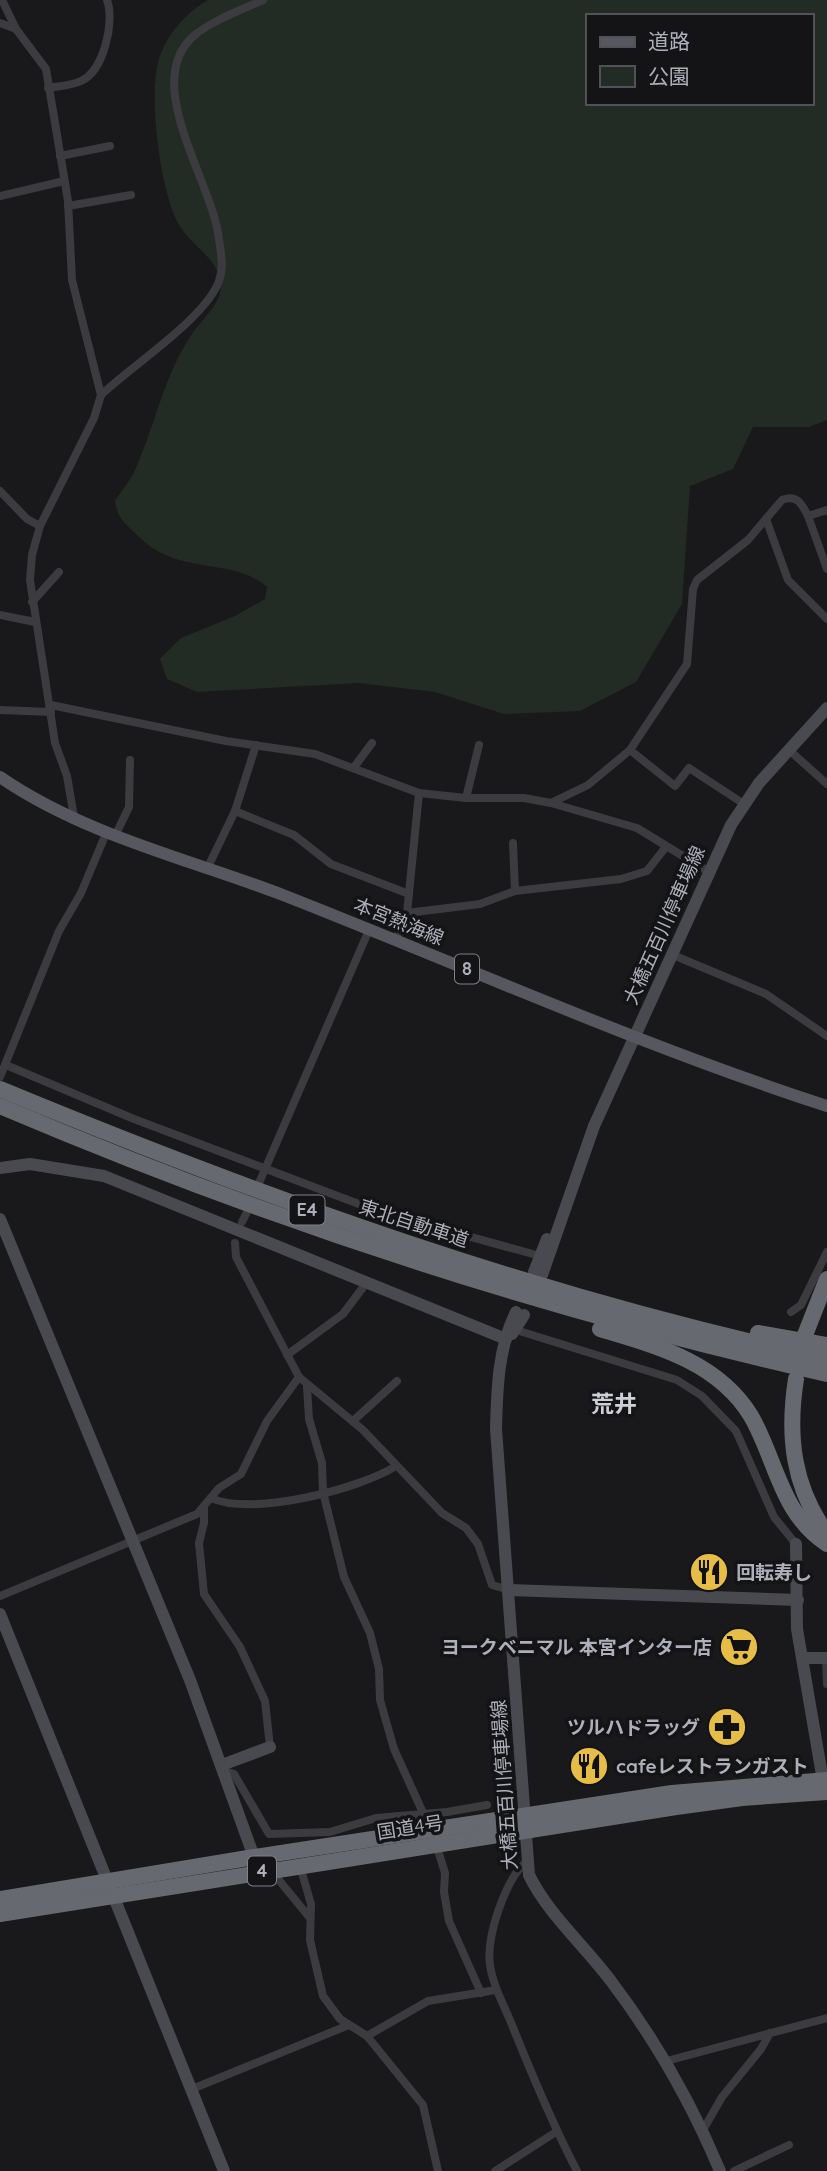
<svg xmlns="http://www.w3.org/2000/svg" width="827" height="2171" viewBox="0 0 827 2171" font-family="Quicksand,'Noto Sans JP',sans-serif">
<rect width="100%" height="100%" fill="#19191b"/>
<path fill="#232b25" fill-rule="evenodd" d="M 208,0 L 827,0 L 827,420 L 809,427 L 753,427 L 733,469 L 690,486 L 682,604 L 636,682 L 580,711 L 504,714 L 435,692 L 359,683 L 197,692 L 167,679 L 160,659 L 181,638 L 235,616 L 265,599 L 267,587 C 232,556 178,577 138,536 C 125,523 118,520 115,501 C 121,491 130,481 135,470 C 155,426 163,378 190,337 C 198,324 217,307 220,293 C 226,261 191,248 178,223 C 160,190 147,91 160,56 C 168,33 187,12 208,0 ZM 587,16 L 811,16 L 811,103 L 587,103 Z"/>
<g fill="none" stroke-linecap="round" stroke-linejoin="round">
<g stroke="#3b3b40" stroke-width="8">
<path d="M 2,0 L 16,29"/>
<path d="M 0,23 L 16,29 L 46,69 L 68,201 L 72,280 L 101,395 L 94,418 L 40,526 L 32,555 L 30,580 L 55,743 L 67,776 L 74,817"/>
<path d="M 48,88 C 58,86 71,86 81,81 C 104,71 115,21 107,0"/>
<path d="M 60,156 L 110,146"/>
<path d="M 0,196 L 64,181"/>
<path d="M 68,206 L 131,195"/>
<path d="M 101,395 C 131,366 206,318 219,281 C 224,267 221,253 219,239 C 213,182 138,80 196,34 C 216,19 241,10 263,0"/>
<path d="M 0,491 L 27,519 L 40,526"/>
<path d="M 808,516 L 827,569"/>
<path d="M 766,519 L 788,580 L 827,619"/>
<path d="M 32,602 L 59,572"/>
<path d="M 0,615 L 35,622"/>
<path d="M 51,705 L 226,741 L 315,754 L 419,793 L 466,798 L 524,798 L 551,803 L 588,785 L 630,750 L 687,664 L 693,589 L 697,580 L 748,540 L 782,500 C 797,494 802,504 808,516 L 827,510"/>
<path d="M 0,710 L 51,712"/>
<path d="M 630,750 L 675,786 L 689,768 L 744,804"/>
<path d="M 789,750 L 827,784"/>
<path d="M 355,766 L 372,743"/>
<path d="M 466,798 L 479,745"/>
<path d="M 551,803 L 637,828 L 709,872"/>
<path d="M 235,811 L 294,835 L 331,864 L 409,894"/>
<path d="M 116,834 L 129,807 L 130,760"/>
<path d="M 513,843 L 515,891"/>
<path d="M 207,869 L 235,811 L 256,745"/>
<path d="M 407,913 L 480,904 L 515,891 L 621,879 L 647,871 L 665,848"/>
<path d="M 396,939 L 407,913 L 419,793"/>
<path d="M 673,955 L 766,994 L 827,1036"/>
<path d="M 6,1065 L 134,1119 L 380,1212 L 540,1256"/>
<path d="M 0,1077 L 59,931 L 81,893 L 107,831"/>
<path d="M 259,1183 L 369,930"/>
<path d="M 242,1222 L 246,1214"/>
<path d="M 235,1243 L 236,1257 L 299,1377 L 363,1430 L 442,1513 L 466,1528 L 478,1544 L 492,1585 L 509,1590"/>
<path d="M 791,1312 L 801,1305 L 827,1252"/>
<path d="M 516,1330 L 677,1380 L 702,1396 L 736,1431 L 774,1517 L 796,1544"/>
<path d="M 287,1355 L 343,1314 L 367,1282"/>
<path d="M 307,1387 L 309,1419 L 322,1463 L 323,1492 L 344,1577 L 370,1633 L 379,1669 L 380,1700 L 394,1749 L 424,1815"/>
<path d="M 353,1421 L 397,1381"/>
<path d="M 211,1498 C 251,1517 360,1489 396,1466"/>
<path d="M 204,1509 L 204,1523 L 199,1543 L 204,1594 L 240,1647 L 265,1701 L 270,1747"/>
<path d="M 0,1596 L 197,1514 L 219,1488 L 241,1474 L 267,1421 L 299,1377"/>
<path d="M 826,1658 L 827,1684"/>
<path d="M 225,1771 L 234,1774 L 269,1834 L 330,1832 L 376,1818 L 447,1812 L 487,1805"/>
<path d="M 436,1844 L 445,1873 L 444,1892 L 449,1921 L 481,1993"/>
<path d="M 526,1862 C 505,1880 486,1937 490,1965 C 493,1986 504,2005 512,2025 C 532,2075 552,2123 577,2171"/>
<path d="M 300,1866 L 311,1904 L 310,1940 L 323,1996 L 340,2019 L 367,2036 L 423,2105 L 438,2171"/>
<path d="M 278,1879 L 310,1918"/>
<path d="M 367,2036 L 428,2001 L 496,1990"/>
<path d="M 663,2062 L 827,2018"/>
<path d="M 192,2089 L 349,2025"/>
<path d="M 703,2130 L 722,2097 L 761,2049 L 770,2033"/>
<path d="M 495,2171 L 556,2132"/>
<path d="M 734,2171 L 789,2145"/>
</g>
<g stroke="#494a50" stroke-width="12">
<path d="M 0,1168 L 30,1164 L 104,1176 L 506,1339"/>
<path d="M 0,1219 L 190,1680 L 254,1857"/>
<path d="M 534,1272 L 547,1239"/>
<path d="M 542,1275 L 594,1126 L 731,825 L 759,783 L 827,708"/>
<path d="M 516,1312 C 498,1348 497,1389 496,1429 L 529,1875 C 548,1914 584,1945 611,1981 C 654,2038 692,2104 720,2171"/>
<path d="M 512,1334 L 524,1315"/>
<path d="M 796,1544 L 797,1629 L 823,1781"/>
<path d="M 509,1590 L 798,1600"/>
<path d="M 0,1614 L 224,2171"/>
<path d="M 802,1658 L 827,1658"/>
<path d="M 222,1765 L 270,1747"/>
</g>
<path stroke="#57585f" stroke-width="12" d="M 0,777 C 84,835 189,859 283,895 C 464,966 642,1046 827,1106"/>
<g stroke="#676971" stroke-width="16">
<path d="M 0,1089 C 268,1200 542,1298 827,1359"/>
<path d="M 0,1106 C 268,1220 543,1310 827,1374"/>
<path d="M 600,1329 C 657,1346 718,1362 751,1416 C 777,1461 780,1513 827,1544"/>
<path d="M 758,1333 L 827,1345"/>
<path d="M 805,1335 L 827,1279"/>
<path d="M 796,1379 C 787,1436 793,1487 827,1534"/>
<path d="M 0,1899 L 254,1857 L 672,1793 L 827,1780"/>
<path d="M 0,1914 L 676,1807 L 742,1798 L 827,1792"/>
</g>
</g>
<defs>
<g id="restaurant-disc" transform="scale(2.0125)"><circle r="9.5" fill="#e6bd46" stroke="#141416"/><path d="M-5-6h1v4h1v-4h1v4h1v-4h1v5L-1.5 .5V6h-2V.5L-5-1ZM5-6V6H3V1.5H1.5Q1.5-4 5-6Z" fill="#111"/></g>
<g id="supermarket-disc" transform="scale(2.0125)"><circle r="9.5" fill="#e6bd46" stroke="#141416"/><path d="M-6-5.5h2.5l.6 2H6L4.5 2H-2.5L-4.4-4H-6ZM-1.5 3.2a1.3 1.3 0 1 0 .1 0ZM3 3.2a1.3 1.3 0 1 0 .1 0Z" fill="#111"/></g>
<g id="pharmacy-disc" transform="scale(2.0125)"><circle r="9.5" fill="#e6bd46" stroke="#141416"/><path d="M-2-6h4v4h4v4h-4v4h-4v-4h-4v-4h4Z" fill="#111"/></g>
</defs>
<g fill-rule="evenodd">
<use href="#restaurant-disc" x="709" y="1572"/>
<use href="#supermarket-disc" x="739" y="1647"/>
<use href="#pharmacy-disc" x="727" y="1727"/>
<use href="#restaurant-disc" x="589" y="1766"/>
</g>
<g text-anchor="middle" stroke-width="7" stroke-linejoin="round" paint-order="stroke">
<g fill="#141416" stroke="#7f8189" stroke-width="2">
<rect x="455" y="954.5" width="24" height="29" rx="5"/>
<rect x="289.5" y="1195.5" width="35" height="29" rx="5"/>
<rect x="248" y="1856.5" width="28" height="29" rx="5"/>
</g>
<g font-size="18" font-weight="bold" fill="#adb0ba">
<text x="467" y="975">8</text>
<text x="307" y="1216">E4</text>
<text x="262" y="1877">4</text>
</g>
<g font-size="19" fill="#adb0ba" stroke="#141416">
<text transform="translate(399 921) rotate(22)" y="7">本宮熱海線</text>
<text transform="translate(664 925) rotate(-66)" y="7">大橋五百川停車場線</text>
<text transform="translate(414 1223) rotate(18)" y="7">東北自動車道</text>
<text transform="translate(504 1785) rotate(-94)" y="7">大橋五百川停車場線</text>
<text transform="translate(410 1827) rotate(-9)" y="7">国道4号</text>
</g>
<g font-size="19" font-weight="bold" fill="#adb0ba" stroke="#141416" text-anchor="start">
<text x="736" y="1579">回転寿し</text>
<text x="712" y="1654" text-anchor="end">ヨークベニマル 本宮インター店</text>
<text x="700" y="1734" text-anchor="end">ツルハドラッグ</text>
<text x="616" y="1773">cafeレストランガスト</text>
</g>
<g font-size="23" font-weight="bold" fill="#cdcfd6" stroke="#141416">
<text x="614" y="1412">荒井</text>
</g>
</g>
<rect x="586" y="14" width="228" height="91" fill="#141416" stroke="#515258" stroke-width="2"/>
<rect x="600" y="37" width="35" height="10" fill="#57585f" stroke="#515258" stroke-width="2"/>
<text x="648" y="49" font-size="21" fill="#adb0ba">道路</text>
<rect x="600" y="66" width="35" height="21" fill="#232b25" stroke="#515258" stroke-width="2"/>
<text x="648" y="84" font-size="21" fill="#adb0ba">公園</text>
</svg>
